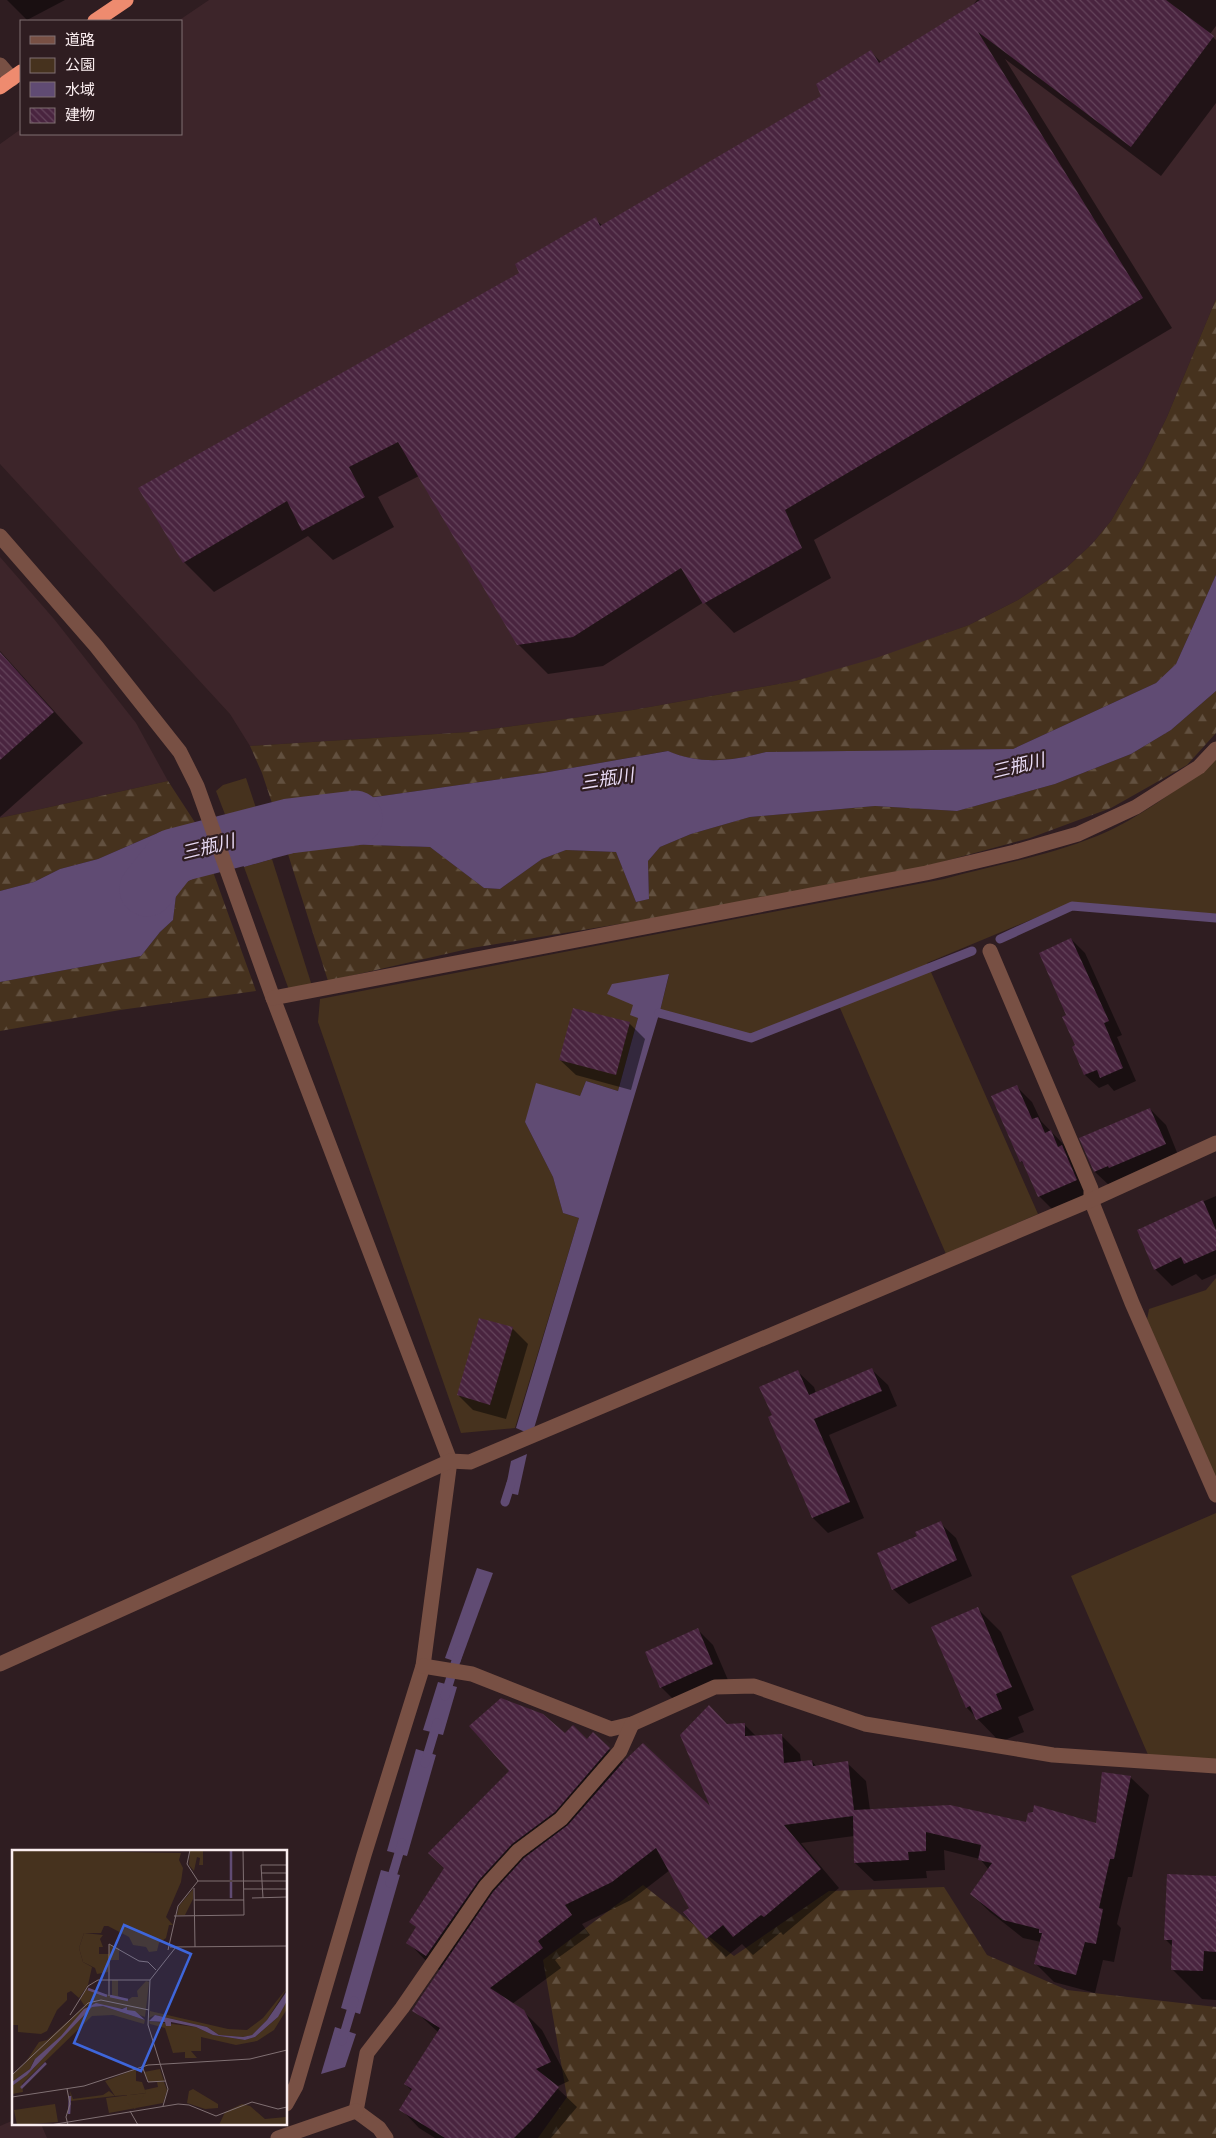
<svg xmlns="http://www.w3.org/2000/svg" width="1216" height="2138" viewBox="0 0 1216 2138" font-family="'DM Sans','Noto Sans JP',sans-serif">
<defs>
<pattern id="forest-firs" width="22" height="20" patternUnits="userSpaceOnUse" patternTransform="scale(1.25)"><rect width="22" height="20" fill="#46321e"/><path d="M5 1l3.5 6h-7zM16 11l3.5 6h-7z" fill="#62503f"/></pattern>
<pattern id="building-back-hatch" width="6" height="6" patternUnits="userSpaceOnUse" patternTransform="scale(1.25)"><rect width="6" height="6" fill="#49243f"/><path d="M-1 5l2 2M0 0l6 6M5-1l2 2" fill="none" stroke="#64445b"/></pattern>
</defs>
<rect width="100%" height="100%" fill="#2f1d21"/>
<g fill="#3d252a">
<path d="M 209,0 L 1216,0 L 1216,299 L 1167,417 L 1143,466 L 1111,521 L 1092,544 L 1065,569 L 1018,600 L 969,625 L 876,659 L 795,681 L 633,710 L 469,732 L 250,746 L 230,714 L 0,464 L 0,144 L 21,129 L 21,134 L 181,134 L 181,21 L 178,21 Z"/>
<path d="M 0,557 L 54,619 L 136,723 L 168,781 L 0,818 Z"/>
<path d="M 14,2120 L 14,2124 L 41,2124 L 47,2138 L 0,2138 L 0,2126 Z"/>
</g>
<g fill="#46321e">
<path d="M 1216,760 L 1216,914 L 1071,903 L 927,963 L 1038,1214 L 946,1254 L 837,1001 L 751,1035 L 660,1011 L 669,975 L 633,1005 L 638,1018 L 618,1091 L 586,1081 L 580,1096 L 525,1122 L 553,1177 L 563,1213 L 579,1218 L 515,1428 L 461,1433 L 318,1022 L 320,999 L 944,879 C 995,865 1048,856 1097,836 C 1139,819 1180,787 1216,760 Z"/>
<path d="M 246,778 L 257,811 L 226,817 L 216,791 L 223,785 Z"/>
<path d="M 272,859 L 312,986 L 289,990 L 244,867 Z"/>
<path d="M 1216,1278 L 1216,1478 L 1147,1320 L 1149,1309 L 1206,1290 Z"/>
<path d="M 1216,1513 L 1216,1761 L 1149,1757 L 1071,1576 Z"/>
</g>
<g fill="url(#forest-firs)">
<path d="M 1216,299 L 1216,575 L 1176,664 L 1156,683 L 1013,749 L 766,752 C 733,761 700,765 667,751 L 543,773 L 375,797 L 273,806 L 262,773 L 250,746 L 469,732 L 633,710 L 795,681 L 876,658 L 969,625 L 1018,600 L 1065,569 L 1092,544 L 1111,521 L 1143,466 L 1167,417 Z"/>
<path d="M 1216,691 L 1216,733 L 1187,765 L 1111,808 L 1030,838 L 912,870 L 662,917 L 472,948 L 328,981 L 288,854 L 340,844 L 430,847 L 484,888 L 500,889 L 542,859 L 566,850 L 616,852 L 636,902 L 649,899 L 648,861 L 660,847 L 691,834 L 750,817 L 875,806 L 957,811 L 1055,784 L 1131,754 L 1171,730 Z"/>
<path d="M 168,781 L 196,824 L 160,832 L 98,859 L 60,869 L 34,882 L 0,891 L 0,818 Z"/>
<path d="M 212,869 L 256,991 L 120,1010 L 0,1031 L 0,982 L 141,956 L 160,932 L 173,920 L 177,887 Z"/>
<path d="M 643,1885 L 734,1956 L 829,1891 L 944,1887 L 987,1955 L 1067,1990 L 1216,2007 L 1216,2138 L 538,2138 L 567,2097 L 543,1960 Z"/>
</g>
<g fill="#604b73">
<path d="M 1216,575 L 1216,691 L 1171,730 L 1131,754 L 1055,784 L 957,811 L 875,806 L 750,817 L 691,834 L 660,847 L 648,861 L 649,899 L 636,902 L 616,852 L 566,850 L 542,859 L 500,889 L 484,888 L 430,847 L 340,844 L 288,854 L 273,806 L 375,797 L 543,773 L 668,751 C 700,765 733,761 766,752 L 1013,749 L 1156,683 L 1176,664 Z"/>
<path d="M 257,811 L 272,859 L 244,867 L 226,817 Z"/>
<path d="M 196,824 L 212,869 L 177,887 L 173,920 L 160,932 L 141,956 L 0,982 L 0,891 L 34,882 L 60,869 L 98,859 L 160,832 Z"/>
<path d="M 669,974 L 660,1011 L 532,1435 L 516,1428 L 579,1218 L 563,1213 L 553,1177 L 525,1122 L 536,1083 L 580,1096 L 586,1081 L 618,1091 L 638,1018 L 630,1015 L 633,1005 L 607,994 L 612,984 Z"/>
<path d="M 527,1454 L 518,1495 L 505,1492 L 511,1461 Z"/>
<path d="M 477,1568 L 493,1573 L 460,1663 L 445,1658 Z"/>
<path d="M 438,1682 L 457,1687 L 443,1735 L 423,1730 Z"/>
<path d="M 416,1749 L 436,1755 L 407,1856 L 387,1851 Z"/>
<path d="M 381,1870 L 400,1875 L 360,2014 L 341,2008 Z"/>
<path d="M 335,2027 L 356,2034 L 345,2067 L 321,2074 Z"/>
</g>
<g fill="#0007">
<path d="M 7,0 L 65,0 L 27,20 Z"/>
<path d="M 977,0 L 1216,0 L 1216,26 L 1210,34 L 1216,40 L 1216,103 L 1161,176 L 1005,59 L 1172,328 L 814,540 L 831,578 L 734,633 L 704,602 L 603,666 L 548,674 L 518,644 L 419,476 L 378,497 L 394,527 L 333,560 L 308,536 L 214,592 L 184,562 L 521,273 L 595,219 L 603,226 L 822,96 L 871,52 L 882,63 L 972,6 Z"/>
<path d="M 0,651 L 83,743 L 0,817 Z"/>
<path d="M 1071,939 L 1085,953 L 1122,1035 L 1117,1037 L 1136,1081 L 1114,1091 L 1108,1084 L 1099,1088 L 1085,1075 L 1073,1047 L 1077,1046 Z"/>
<path d="M 629,1023 L 645,1039 L 631,1090 L 576,1075 L 560,1060 Z"/>
<path d="M 1017,1087 L 1032,1102 L 1041,1121 L 1066,1147 L 1092,1196 L 1055,1212 L 1039,1196 L 1026,1167 L 1021,1161 Z"/>
<path d="M 1150,1109 L 1166,1125 L 1180,1160 L 1111,1187 L 1095,1172 L 1081,1139 Z"/>
<path d="M 1216,1196 L 1216,1274 L 1202,1280 L 1196,1274 L 1172,1286 L 1155,1269 L 1138,1230 Z"/>
<path d="M 512,1328 L 528,1344 L 506,1419 L 473,1410 L 458,1395 Z"/>
<path d="M 872,1370 L 888,1385 L 897,1406 L 829,1435 L 864,1518 L 828,1533 L 813,1518 L 770,1418 L 773,1416 L 798,1372 L 814,1387 L 816,1393 Z"/>
<path d="M 940,1523 L 956,1538 L 972,1576 L 909,1604 L 893,1589 L 918,1537 Z"/>
<path d="M 978,1609 L 1001,1632 L 1034,1710 L 1018,1717 L 1024,1732 L 1000,1742 L 967,1708 L 933,1628 Z"/>
<path d="M 698,1630 L 713,1645 L 728,1680 L 676,1702 L 661,1687 Z"/>
<path d="M 744,1724 L 756,1736 L 781,1735 L 800,1754 L 801,1762 L 812,1761 L 817,1767 L 847,1763 L 866,1781 L 870,1810 L 1027,1824 L 1097,1825 L 1130,1777 L 1149,1795 L 1132,1877 L 1128,1877 L 1117,1924 L 1121,1928 L 1114,1962 L 1103,1960 L 1095,1993 L 1054,1982 L 1035,1963 L 1041,1942 L 1023,1938 L 990,1912 L 971,1894 L 989,1870 L 980,1859 L 944,1850 L 945,1870 L 926,1871 L 927,1878 L 874,1881 L 855,1863 L 854,1836 L 801,1843 L 839,1888 L 783,1935 L 781,1932 L 753,1955 L 742,1944 L 726,1957 L 707,1938 L 685,1912 L 690,1908 L 670,1870 L 631,1900 L 582,1924 L 590,1935 L 555,1960 L 561,1968 L 512,2004 L 523,2011 L 542,2030 L 569,2081 L 556,2087 L 577,2107 L 551,2138 L 435,2138 L 419,2128 L 401,2109 L 412,2091 L 405,2084 L 438,2032 L 414,2010 L 441,1971 L 428,1963 L 408,1942 L 417,1928 L 411,1922 L 565,1735 L 587,1741 L 593,1734 L 623,1763 L 713,1811 L 727,1725 Z"/>
<path d="M 1216,1877 L 1216,2000 L 1202,1999 L 1172,1969 L 1173,1947 L 1165,1939 Z"/>
</g>
<g fill="none" stroke-linecap="round" stroke-linejoin="round">
<g stroke="#604b73" stroke-width="9">
<path d="M 1000,939 L 1072,906 L 1216,918"/>
<path d="M 659,1013 L 751,1038 L 972,951"/>
<path d="M 505,1502 L 511,1483"/>
<path d="M 445,1696 L 459,1651"/>
<path d="M 425,1763 L 437,1723"/>
<path d="M 390,1883 L 402,1843"/>
<path d="M 342,2041 L 354,2001"/>
</g>
<path stroke="#604b73" stroke-width="55" d="M 147,889 L 173,856 L 289,826 L 355,818"/>
</g>
<g fill="url(#building-back-hatch)">
<path d="M 980,0 L 1166,0 L 1214,36 L 1131,147 L 978,32 L 1143,298 L 785,510 L 802,548 L 703,604 L 681,568 L 573,637 L 517,645 L 398,442 L 349,467 L 365,497 L 302,531 L 287,501 L 183,563 L 138,488 L 519,273 L 515,264 L 596,217 L 600,226 L 821,96 L 816,84 L 871,50 L 879,63 Z"/>
<path d="M 0,652 L 54,712 L 0,760 Z"/>
<path d="M 1071,938 L 1109,1021 L 1104,1023 L 1123,1068 L 1100,1078 L 1097,1070 L 1084,1075 L 1072,1047 L 1075,1045 L 1062,1017 L 1066,1015 L 1039,953 Z"/>
<path d="M 573,1008 L 630,1022 L 616,1075 L 559,1060 Z"/>
<path d="M 1017,1085 L 1032,1119 L 1038,1117 L 1045,1133 L 1051,1130 L 1058,1147 L 1062,1145 L 1077,1180 L 1038,1197 L 1022,1161 L 1020,1162 L 991,1096 Z"/>
<path d="M 1150,1108 L 1166,1144 L 1109,1168 L 1108,1166 L 1094,1172 L 1079,1138 Z"/>
<path d="M 1203,1200 L 1216,1230 L 1216,1250 L 1184,1264 L 1181,1257 L 1154,1270 L 1137,1230 Z"/>
<path d="M 479,1318 L 513,1327 L 490,1405 L 457,1395 Z"/>
<path d="M 872,1368 L 882,1391 L 814,1419 L 850,1502 L 812,1518 L 768,1417 L 772,1415 L 759,1387 L 798,1370 L 809,1395 Z"/>
<path d="M 941,1521 L 957,1560 L 892,1590 L 877,1553 L 917,1536 L 915,1532 Z"/>
<path d="M 978,1607 L 1012,1687 L 996,1694 L 1002,1709 L 976,1720 L 970,1706 L 966,1708 L 931,1627 Z"/>
<path d="M 698,1628 L 713,1664 L 660,1688 L 645,1652 Z"/>
<path d="M 501,1698 L 543,1714 L 565,1733 L 573,1725 L 587,1739 L 593,1732 L 610,1748 L 555,1812 L 512,1844 L 479,1880 L 426,1956 L 406,1943 L 416,1927 L 409,1922 L 444,1868 L 428,1853 L 509,1771 L 469,1726 Z"/>
<path d="M 709,1705 L 727,1724 L 745,1723 L 745,1736 L 782,1734 L 784,1763 L 812,1760 L 813,1766 L 848,1761 L 854,1810 L 950,1805 L 1026,1822 L 1028,1813 L 1033,1812 L 1034,1805 L 1096,1823 L 1102,1772 L 1131,1776 L 1114,1859 L 1110,1859 L 1099,1908 L 1103,1909 L 1096,1944 L 1085,1942 L 1076,1975 L 1034,1964 L 1042,1933 L 1039,1933 L 1039,1929 L 1003,1920 L 970,1894 L 992,1863 L 978,1860 L 981,1845 L 926,1832 L 926,1851 L 908,1852 L 909,1860 L 854,1863 L 853,1816 L 784,1825 L 821,1869 L 764,1917 L 761,1915 L 733,1937 L 723,1925 L 706,1939 L 683,1912 L 689,1908 L 656,1848 L 612,1882 L 565,1905 L 572,1915 L 538,1941 L 543,1948 L 490,1988 L 524,2010 L 551,2062 L 536,2069 L 559,2087 L 532,2120 L 514,2138 L 445,2138 L 399,2110 L 412,2089 L 404,2084 L 440,2028 L 412,2011 L 421,1997 L 493,1892 L 524,1858 L 568,1825 L 626,1759 L 643,1743 L 710,1806 L 680,1735 Z"/>
<path d="M 1167,1874 L 1216,1876 L 1216,1952 L 1204,1951 L 1203,1971 L 1171,1970 L 1172,1940 L 1164,1940 Z"/>
</g>
<g fill="none" stroke-linecap="round" stroke-linejoin="round">
<g stroke="#785044" stroke-width="15">
<path d="M 0,65 L 12,79"/>
<path d="M 0,536 L 96,646 L 180,752 L 197,786 L 273,998 L 450,1461 L 423,1666 L 364,1855 L 296,2086 L 286,2104"/>
<path d="M 990,951 L 1091,1189 L 1091,1200 L 1132,1303 L 1216,1495"/>
<path d="M 273,998 L 926,873 L 1015,852 L 1078,834 L 1136,807 L 1199,767 L 1216,749"/>
<path d="M 0,1664 L 450,1461 L 470,1462 L 1091,1200 L 1216,1143"/>
<path d="M 423,1666 L 472,1674 L 611,1729 L 632,1724 L 715,1687 L 754,1686 L 865,1724 L 1053,1755 L 1216,1766"/>
<path d="M 356,2111 L 367,2053 L 402,2008 L 486,1886 L 518,1851 L 561,1819 L 620,1751 L 632,1724"/>
<path d="M 356,2111 L 379,2128 L 386,2138"/>
<path d="M 278,2138 L 356,2111"/>
</g>
<g stroke="#ee8b6f" stroke-width="15">
<path d="M 95,21 L 126,0"/>
<path d="M 0,87 L 21,72"/>
</g>
</g>
<g text-anchor="middle" stroke-width="4.5" stroke-linejoin="round" paint-order="stroke">
<g font-size="18" font-style="italic" fill="#ebddf8" stroke="#2f1d21">
<text transform="translate(1018 766) rotate(-14)" y="6">三瓶川</text>
<text transform="translate(607 779) rotate(-9)" y="6">三瓶川</text>
<text transform="translate(208 847) rotate(-14)" y="6">三瓶川</text>
</g>
</g>
<g transform="translate(12 1850)">
<rect width="275" height="275" fill="#2f1d21"/>
<path d="M 178,0 L 191,1 L 191,15 L 187,15 L 188,8 L 185,7 L 182,21 L 177,15 ZM 181,39 L 181,49 L 173,65 L 165,65 L 167,56 ZM 72,83 L 91,85 L 88,89 L 91,97 L 87,97 L 87,104 L 97,104 L 97,95 L 107,98 L 107,110 L 97,110 L 96,122 L 85,124 L 83,118 L 71,112 L 67,98 ZM 100,130 L 106,130 L 106,146 L 115,151 L 120,147 L 126,147 L 125,141 L 134,131 L 137,132 L 134,159 L 72,155 L 68,149 L 74,139 L 100,146 ZM 148,219 L 152,231 L 137,232 L 132,222 ZM 145,232 L 152,232 L 155,240 L 151,253 L 97,263 L 94,248 L 134,243 L 132,240 L 146,237 ZM 58,241 L 61,249 L 91,245 L 97,241 L 103,246 L 59,251 ZM 43,254 L 46,272 L 5,275 L 2,260 Z" fill="#46321e"/>
<path d="M 0,0 L 169,3 L 167,10 L 171,18 L 169,32 L 154,67 L 161,75 L 157,75 L 154,88 L 147,93 L 145,101 L 137,102 L 134,97 L 121,95 L 117,87 L 96,76 L 92,76 L 89,83 L 72,83 L 67,98 L 71,112 L 80,117 L 76,135 L 67,148 L 59,141 L 55,143 L 55,150 L 45,160 L 35,181 L 29,184 L 6,182 L 6,175 L 0,175 ZM 275,138 L 255,170 L 240,185 L 231,187 L 207,185 L 195,177 L 143,165 L 137,168 L 138,161 L 216,179 L 235,180 L 251,168 ZM 87,151 L 134,159 L 133,167 L 115,160 L 115,157 L 107,159 L 84,153 L 75,156 L 49,187 L 22,210 L 18,219 L 0,232 L 0,225 L 13,213 L 27,192 L 35,190 L 74,155 ZM 275,151 L 275,159 L 262,180 L 245,191 L 224,195 L 189,187 L 189,201 L 179,201 L 185,208 L 173,208 L 173,202 L 161,203 L 153,178 L 138,174 L 137,171 L 184,177 L 201,185 L 233,190 L 243,187 L 265,168 ZM 91,156 L 133,170 L 132,174 L 101,165 L 80,166 L 10,234 L 11,242 L 0,244 L 0,236 L 22,218 L 40,195 L 80,157 ZM 124,219 L 124,231 L 130,232 L 134,243 L 118,245 L 132,245 L 123,259 L 115,253 L 115,245 L 103,246 L 93,231 ZM 181,239 L 206,254 L 206,258 L 193,259 L 175,253 L 177,241 ZM 230,254 L 238,256 L 253,269 L 274,267 L 275,275 L 207,275 L 213,262 Z" fill="#46321e"/>
<path d="M 275,141 L 275,151 L 266,167 L 243,187 L 233,190 L 201,185 L 184,177 L 159,172 L 159,176 L 154,176 L 153,172 L 137,171 L 143,165 L 195,177 L 207,185 L 231,187 L 240,185 L 255,170 ZM 84,153 L 110,159 L 115,157 L 115,160 L 123,161 L 133,170 L 91,156 L 80,157 L 15,225 L 0,236 L 0,232 L 18,219 L 23,209 L 49,186 L 72,159 Z" fill="#604b73"/>
<path fill="none" stroke="#604b73" stroke-width="2.5" d="M 219,0 L 219,30M 219,48 L 219,32M 76,139 L 95,146M 98,146 L 116,150M 9,238 L 34,213M 57,264 L 58,246"/>
<path fill="none" stroke="#807073" stroke-width="1" d="M 250,23 L 275,23M 186,31 L 275,31M 182,38 L 183,97M 232,39 L 275,39M 240,48 L 275,47M 251,48 L 249,15 L 275,15M 182,50 L 232,50M 162,66 L 232,65 L 231,0M 158,97 L 275,96M 156,100 L 166,56 L 186,31 L 175,14 L 178,0M 97,146 L 97,94 L 127,111 L 136,112 L 144,120M 58,165 L 76,136 L 86,130 L 138,130M 130,216 L 136,232 L 154,231M 0,225 L 76,153 L 89,150 L 137,160M 55,239 L 58,254 L 54,267 L 56,275M 0,247 L 72,236 L 136,215 L 238,209 L 275,200M 151,256 L 156,239 L 136,175 L 138,130 L 164,97M 118,261 L 126,275M 38,275 L 166,254 L 177,255 L 204,266 L 240,252 L 266,259 L 275,257"/>
<path fill="#3e66db" fill-opacity="0.15" stroke="#3e66db" stroke-width="2.5" d="M 112,75 L 179,104 L 129,221 L 62,193 Z"/>
<rect width="275" height="275" fill="none" stroke="#faedef" stroke-width="2.5"/>
</g>
<rect x="20" y="20" width="162" height="115" fill="#2f1d21" stroke="#807073"/>
<rect x="30" y="36" width="25" height="8" fill="#785044" stroke="#807073"/>
<text x="65" y="45" font-size="15" fill="#faedef">道路</text>
<rect x="30" y="58" width="25" height="15" fill="#46321e" stroke="#807073"/>
<text x="65" y="70" font-size="15" fill="#faedef">公園</text>
<rect x="30" y="82" width="25" height="15" fill="#604b73" stroke="#807073"/>
<text x="65" y="95" font-size="15" fill="#faedef">水域</text>
<rect x="30" y="108" width="25" height="15" fill="url(#building-back-hatch)" stroke="#807073"/>
<text x="65" y="120" font-size="15" fill="#faedef">建物</text>
</svg>
